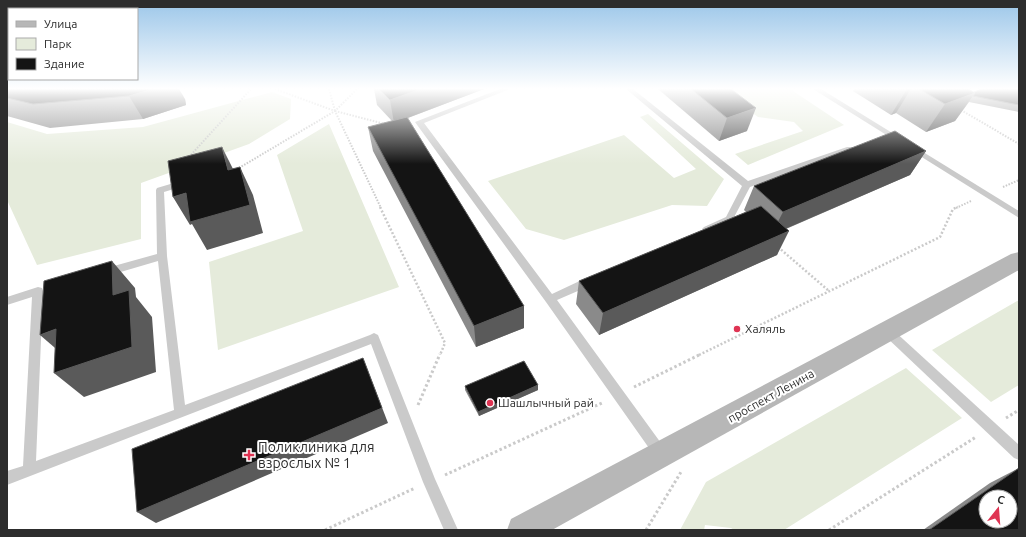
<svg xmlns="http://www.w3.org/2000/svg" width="1026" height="537" viewBox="0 0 1026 537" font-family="Ubuntu,sans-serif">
<rect width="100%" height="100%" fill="#fff"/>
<g fill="#e5ebdb">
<path d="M 720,89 L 790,89 L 844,125 L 748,165 L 735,154 L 803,131 L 794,122 L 758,117 Z"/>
<path d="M 272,92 L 291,99 L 290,119 L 249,144 L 141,183 L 141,239 L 37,265 L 7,200 L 7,122 L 47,134 L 143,127 Z"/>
<path d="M 648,114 L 724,179 L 707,206 L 672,205 L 564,240 L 526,229 L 488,181 L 624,135 L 674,178 L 696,169 L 640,117 Z"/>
<path d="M 329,124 L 399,287 L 218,350 L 209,262 L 303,231 L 277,155 Z"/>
<path d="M 1019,300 L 1019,385 L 991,402 L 932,350 Z"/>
<path d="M 906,368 L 962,418 L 784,530 L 734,530 L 731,528 L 705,525 L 704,530 L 680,530 L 706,482 Z"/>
</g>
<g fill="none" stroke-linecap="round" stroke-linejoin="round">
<g stroke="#cacaca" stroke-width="2" stroke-dasharray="1.5 1.5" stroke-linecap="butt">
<path d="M 275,89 L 335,111 L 381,208"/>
<path d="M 329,89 L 335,111"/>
<path d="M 961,110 L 1019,144"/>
<path d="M 335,111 L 385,124"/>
<path d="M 189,157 L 251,89"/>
<path d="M 239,168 L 335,111 L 357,89"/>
<path d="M 1003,187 L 1019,180"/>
<path d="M 956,208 L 971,201"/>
</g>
<g stroke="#cacaca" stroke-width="2.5" stroke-dasharray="2 2" stroke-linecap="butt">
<path d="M 380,207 L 445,343 L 440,355"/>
<path d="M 778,247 L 829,291"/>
<path d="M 699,355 L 940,237 L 953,209 L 958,207"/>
</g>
<g stroke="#cacaca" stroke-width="3" stroke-dasharray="2.5 2.5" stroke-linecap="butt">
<path d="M 634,387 L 701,354"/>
<path d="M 418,405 L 440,354"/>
<path d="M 1006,418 L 1019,410"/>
<path d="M 445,475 L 604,402"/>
<path d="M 325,530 L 415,488"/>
<path d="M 646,530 L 681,472"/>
<path d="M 829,530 L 976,437"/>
</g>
<g fill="#cacaca" fill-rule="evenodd">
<path d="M 500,89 L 510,89 L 424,123 L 552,294 L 586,278 L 594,278 L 595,281 L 594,284 L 557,300 L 666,450 L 667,454 L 666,458 L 661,460 L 656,458 L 546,302 L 415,122 Z"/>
<path d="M 626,89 L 633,89 L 748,181 L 847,147 L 853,147 L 854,149 L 853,151 L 750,187 L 732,221 L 707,232 L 702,229 L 704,227 L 726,217 L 742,186 Z"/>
<path d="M 813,89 L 821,89 L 1019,211 L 1019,218 Z"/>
<path d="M 184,180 L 188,183 L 187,185 L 164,192 L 167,256 L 185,405 L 370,335 L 374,333 L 378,335 L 435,479 L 458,530 L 444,530 L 423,482 L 371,344 L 7,485 L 7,471 L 23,466 L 32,297 L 7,305 L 7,297 L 38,287 L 42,288 L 43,291 L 36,461 L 174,410 L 158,261 L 107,276 L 103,275 L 102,272 L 103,269 L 157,254 L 156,190 L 157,188 Z"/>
<path d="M 888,327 L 892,329 L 1019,445 L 1019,460 L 1014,458 L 884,335 L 883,332 L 884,329 Z"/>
</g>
<path fill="#b7b7b7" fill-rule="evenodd" d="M 1019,252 L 1019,270 L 552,530 L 507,530 L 511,519 L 1011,254 Z"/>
</g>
<g fill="#8a8a8a">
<path d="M 7,89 L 185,99 L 186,105 L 143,119 L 50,128 L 7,116 Z"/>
<path d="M 374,89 L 484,89 L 408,118 L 524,328 L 476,347 L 373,151 L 368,127 L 392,121 L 377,105 Z"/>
<path d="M 658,89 L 731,89 L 747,131 L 719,141 Z"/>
<path d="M 854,89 L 968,89 L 974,92 L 1019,89 L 1019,112 L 969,102 L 955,121 L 926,132 L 896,113 L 891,115 L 853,91 Z"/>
<path d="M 926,151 L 910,175 L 786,229 L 777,255 L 599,335 L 576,304 L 579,281 L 746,212 L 744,210 L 754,186 Z"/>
<path d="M 538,385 L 538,390 L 479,416 L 465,390 L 465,386 Z"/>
<path d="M 1019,468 L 1019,530 L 923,530 L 990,483 Z"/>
</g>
<g fill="#5a5a5a">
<path d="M 153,89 L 179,89 L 185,99 L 186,105 L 143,119 L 129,96 Z"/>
<path d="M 421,89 L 484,89 L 394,123 L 390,100 Z"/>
<path d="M 907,89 L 911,89 L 896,113 L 891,115 Z"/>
<path d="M 975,93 L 955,121 L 926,132 L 945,104 Z"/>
<path d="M 756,108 L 747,131 L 719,141 L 727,118 Z"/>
<path d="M 222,147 L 236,175 L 228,170 Z"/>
<path d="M 926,151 L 910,175 L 771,235 L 783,212 Z"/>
<path d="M 240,167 L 253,195 L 263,233 L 207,250 L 192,224 L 190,225 L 173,197 L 186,193 Z"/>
<path d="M 789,231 L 777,255 L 599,335 L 603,313 Z"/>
<path d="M 112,261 L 135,288 L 136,297 L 152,317 L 156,372 L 84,397 L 54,373 Z"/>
<path d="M 524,306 L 524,328 L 476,347 L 474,326 Z"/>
<path d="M 56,329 L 69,360 L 40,335 Z"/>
<path d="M 363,358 L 388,423 L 156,523 L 137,512 Z"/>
<path d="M 538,385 L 538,390 L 479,416 L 478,412 Z"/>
</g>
<g fill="#141414" stroke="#5a5a5a" fill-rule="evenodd">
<path d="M 7,89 L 153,89 L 129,96 L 33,104 L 7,98 Z"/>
<path d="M 379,89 L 421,89 L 390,100 Z"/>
<path d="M 691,89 L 731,89 L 756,108 L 727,118 Z"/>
<path d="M 919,89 L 968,89 L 975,93 L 945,104 Z"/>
<path d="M 982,89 L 1019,89 L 1019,105 L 973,96 L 975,93 L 974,92 Z"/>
<path d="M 407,117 L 524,306 L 474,326 L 368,127 Z"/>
<path d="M 895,131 L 926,151 L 783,212 L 754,186 Z"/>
<path d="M 222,147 L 228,170 L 240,167 L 250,205 L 190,222 L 186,193 L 173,197 L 168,161 Z"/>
<path d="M 761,206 L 789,231 L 603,313 L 579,281 Z"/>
<path d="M 112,261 L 113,295 L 129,290 L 132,347 L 54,373 L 56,329 L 40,335 L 44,281 Z"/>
<path d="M 363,358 L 382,408 L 137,512 L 132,449 Z"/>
<path d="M 524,361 L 538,385 L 478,412 L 465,386 Z"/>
<path d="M 1019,468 L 1019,530 L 929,530 ZM 986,497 L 1010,497 L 1010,521 L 986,521 Z"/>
</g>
<linearGradient id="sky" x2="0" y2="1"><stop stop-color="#9bc6e9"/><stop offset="0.54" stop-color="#fff"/><stop offset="1" stop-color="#fff" stop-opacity="0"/></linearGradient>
<rect width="1026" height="164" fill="url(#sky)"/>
<g fill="#df3453" stroke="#fff" stroke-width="1.5">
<circle cx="737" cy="329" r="4"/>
<circle cx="490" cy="403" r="4"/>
<path d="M247 449h4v4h4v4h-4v4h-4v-4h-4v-4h4z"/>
</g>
<g text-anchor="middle" stroke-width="4" stroke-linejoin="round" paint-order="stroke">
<g font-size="12" fill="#2d2d2d" stroke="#fff" text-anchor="start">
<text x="745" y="333">Халяль</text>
<text x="498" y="407">Шашлычный рай</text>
</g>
<g font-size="12" fill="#2d2d2d" stroke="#fff">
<text transform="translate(771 396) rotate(-29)" y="4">проспект Ленина</text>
</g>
<g font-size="14" fill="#2d2d2d" stroke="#fff" text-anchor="start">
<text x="258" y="452">Поликлиника для<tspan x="258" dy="16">взрослых № 1</tspan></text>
</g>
</g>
<rect width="1026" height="537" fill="none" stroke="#2d2d2d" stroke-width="16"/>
<rect x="8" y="8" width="130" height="72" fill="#ffffff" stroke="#ababab"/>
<rect x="16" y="21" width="20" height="6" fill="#b7b7b7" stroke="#ababab"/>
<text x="44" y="28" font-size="12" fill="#2d2d2d">Улица</text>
<rect x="16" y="38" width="20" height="12" fill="#e5ebdb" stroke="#ababab"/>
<text x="44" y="48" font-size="12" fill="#2d2d2d">Парк</text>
<rect x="16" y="58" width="20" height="12" fill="#141414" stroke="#ababab"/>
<text x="44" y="68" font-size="12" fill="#2d2d2d">Здание</text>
<g transform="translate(998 509) rotate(17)"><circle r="19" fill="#ffffff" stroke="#ababab"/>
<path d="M0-3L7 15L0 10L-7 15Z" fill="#df3453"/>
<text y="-6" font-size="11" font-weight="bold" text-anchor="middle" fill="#2d2d2d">С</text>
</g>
</svg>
